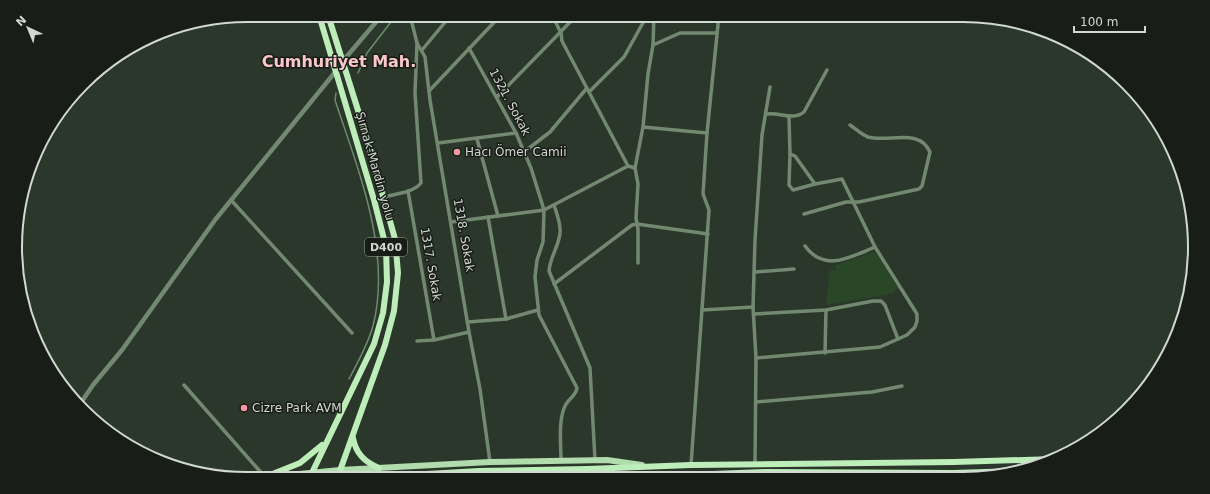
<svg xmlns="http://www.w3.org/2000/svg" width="1210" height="494" viewBox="0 0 1210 494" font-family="'DejaVu Sans',sans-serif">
<rect width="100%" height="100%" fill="#2c372b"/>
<path fill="#294627" d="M 874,252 L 877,255 L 898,288 L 894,291 L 895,293 L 826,305 L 830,270 L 836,270 L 836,265 Z"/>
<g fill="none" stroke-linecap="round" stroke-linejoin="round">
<g stroke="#6a8e69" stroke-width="1.5">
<path d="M 358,73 L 367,53 L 394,18"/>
<path d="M 336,93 L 335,100 C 358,170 392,251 373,326 C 368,344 358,362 349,379"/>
</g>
<g stroke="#738871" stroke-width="3.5">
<path d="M 410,15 L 417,43 L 425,57 L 430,100 L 469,332 L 480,389 L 490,462"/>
<path d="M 552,15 L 561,33 L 562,41 L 628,166"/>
<path d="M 653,45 L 680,33 L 717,33"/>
<path d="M 469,48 L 516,133 L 531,168 L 544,210 L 543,242 L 537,260 L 535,277 L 539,315 L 577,388 C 576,396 568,399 565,406 C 558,421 561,444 561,461"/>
<path d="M 422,50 L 451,15"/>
<path d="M 429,91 L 501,15"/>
<path d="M 589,92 L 624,57 L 644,21 L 644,15"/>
<path d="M 497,97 L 577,15"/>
<path d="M 767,114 C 780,112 793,121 804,112 L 827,70"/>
<path d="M 643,127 L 707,133"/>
<path d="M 477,139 L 498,216"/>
<path d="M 438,143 L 516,133"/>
<path d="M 524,152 L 550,132 L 587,88"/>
<path d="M 790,154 L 795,156 L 815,184"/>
<path d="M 408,191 L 434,340"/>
<path d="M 383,197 C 395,194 413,193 421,183 L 415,93 L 417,43"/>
<path d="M 231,200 L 352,333"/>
<path d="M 554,205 C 557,214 561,224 560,233 C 559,246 550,257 549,271 L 590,368 L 595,460"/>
<path d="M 804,214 L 846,202 L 859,202 L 919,189 L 922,186 L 930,152 C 919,127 888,143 868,137 C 862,135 856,129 850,125"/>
<path d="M 488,217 L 506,319"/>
<path d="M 451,222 L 544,210 L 628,166 L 635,168"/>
<path d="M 805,246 C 825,273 850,257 875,247"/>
<path d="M 638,263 L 638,229 L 636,218 L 638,184 L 635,168 L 643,127 L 648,74 L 653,45 L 654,15"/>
<path d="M 755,272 L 794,269"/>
<path d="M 554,284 L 632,225 L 637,224 L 708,234"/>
<path d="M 702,310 L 753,307"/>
<path d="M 754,314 L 826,310 L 873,301 L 881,301 L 885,305 L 898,339"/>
<path d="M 468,322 L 506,319 L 538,310"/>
<path d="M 417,341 L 434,340 L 469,332"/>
<path d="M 825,353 L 826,310"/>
<path d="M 756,358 L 880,347 L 907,335 L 915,327 L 917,321 L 917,314 L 875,247 L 842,179 L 815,184 L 793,190 L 789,185 L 790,154 L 789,117"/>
<path d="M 184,385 L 265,477"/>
<path d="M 756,402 L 872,392 L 902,386"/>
<path d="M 755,464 L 756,358 L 753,307 L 755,240 L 762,135 L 770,87"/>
<path d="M 691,465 L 709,210 L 703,194 L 707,133 L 719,15"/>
</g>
<g stroke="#738871" stroke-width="4.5">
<path d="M 342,62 L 382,15"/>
<path d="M 80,404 L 93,385 L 122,350 L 215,220 L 336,71"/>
</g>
<g stroke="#b1dcad" stroke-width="6">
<path d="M 812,477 L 842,475"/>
<path d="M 249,479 L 340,470 L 490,462 L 607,460 L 642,465"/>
</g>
<g stroke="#bdedb9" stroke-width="6">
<path d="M 328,15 L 368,142 L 395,239 L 398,273 L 394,311 L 385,345 L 337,479"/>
<path d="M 353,438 C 356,454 365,462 379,468"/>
<path d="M 265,477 L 300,463 L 322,445"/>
<path d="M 610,478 L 766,472 L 953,473 L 1018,471"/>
<path d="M 309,479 L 374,344 L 383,313 L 387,282 L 386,247 L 374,200 L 319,15"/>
<path d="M 340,479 L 479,471 L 587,469 L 691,465 L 954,462 L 1056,459"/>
</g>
</g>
<g fill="#f49aa3" stroke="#181d17" stroke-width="1.5">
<circle cx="457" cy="152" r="4"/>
<circle cx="244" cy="408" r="4"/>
</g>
<g text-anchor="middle" stroke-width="3" stroke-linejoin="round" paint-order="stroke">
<rect fill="#181d17" stroke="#9aa099" stroke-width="1" x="365" y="238" width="42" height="18" rx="3"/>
<g font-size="11" font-weight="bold" fill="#d1d8d1">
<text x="386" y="251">D400</text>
</g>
<g font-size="12" fill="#d1d8d1" stroke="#181d17">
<text transform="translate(510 102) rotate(62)" y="4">1321. Sokak</text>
<text transform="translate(375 166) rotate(74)" y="4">Şırnak-Mardin yolu</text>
<text transform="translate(464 235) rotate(80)" y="4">1318. Sokak</text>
<text transform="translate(431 264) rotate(80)" y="4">1317. Sokak</text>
</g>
<g font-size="12" fill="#d1d8d1" stroke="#181d17" text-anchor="start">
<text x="465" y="156">Hacı Ömer Camii</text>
<text x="252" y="412">Cizre Park AVM</text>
</g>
<g font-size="16" font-weight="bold" fill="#fbc7cb" stroke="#181d17">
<text x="339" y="67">Cumhuriyet Mah.</text>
</g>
</g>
<path d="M0 0H1210V494H0ZM247 22H963A225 225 0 0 1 1188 247V247A225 225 0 0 1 963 472H247A225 225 0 0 1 22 247V247A225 225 0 0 1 247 22Z" fill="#181d17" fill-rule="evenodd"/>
<path fill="none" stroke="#d1d8d1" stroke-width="2" d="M247 22H963A225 225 0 0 1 1188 247V247A225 225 0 0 1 963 472H247A225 225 0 0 1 22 247V247A225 225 0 0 1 247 22Z"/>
<g transform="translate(28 28) rotate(316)" stroke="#181d17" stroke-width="3" paint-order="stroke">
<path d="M0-3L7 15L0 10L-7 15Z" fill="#d1d8d1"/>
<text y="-6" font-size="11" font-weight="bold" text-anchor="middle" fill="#d1d8d1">N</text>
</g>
<path d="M1074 26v6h71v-6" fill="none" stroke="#d1d8d1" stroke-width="2"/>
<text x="1080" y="26" font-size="12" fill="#d1d8d1" stroke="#181d17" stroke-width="3" paint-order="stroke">100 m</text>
</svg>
